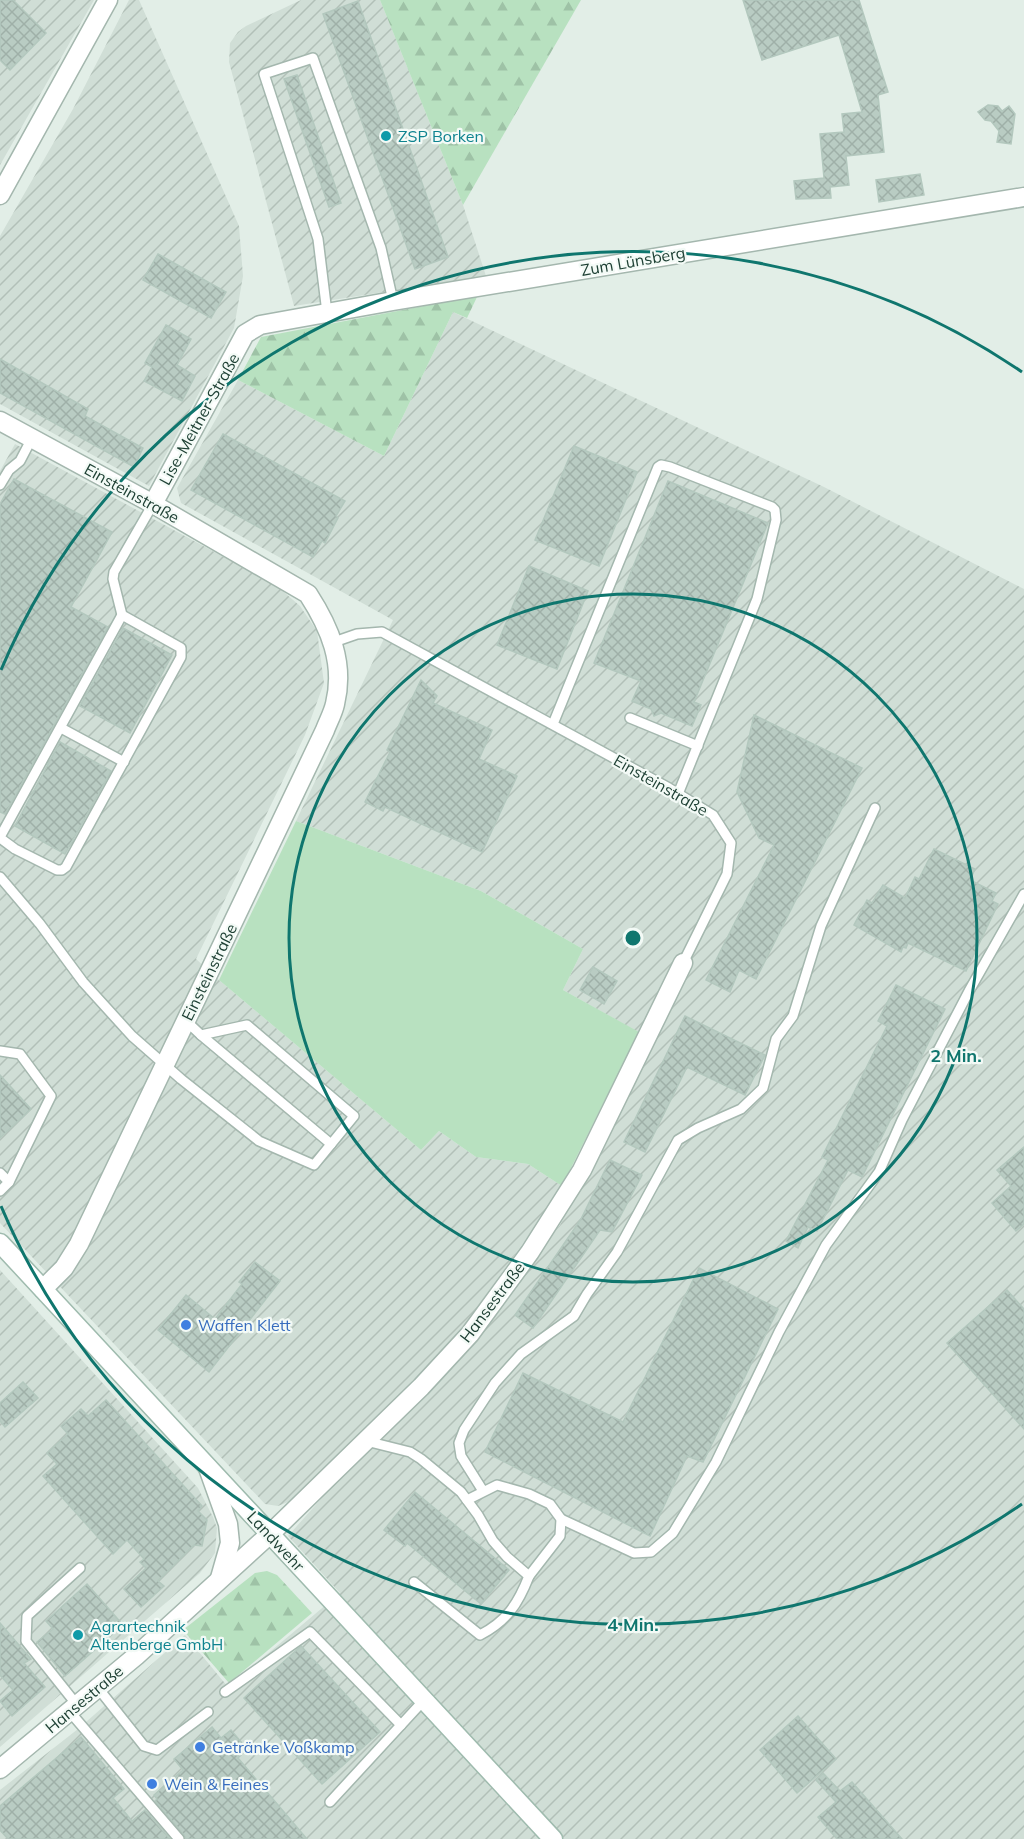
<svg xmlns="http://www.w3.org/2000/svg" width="1024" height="1839" viewBox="0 0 1024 1839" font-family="Mulish,sans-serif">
<defs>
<pattern id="industrial-furrows" width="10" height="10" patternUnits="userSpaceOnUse" patternTransform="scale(1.5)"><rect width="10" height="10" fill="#d0ded6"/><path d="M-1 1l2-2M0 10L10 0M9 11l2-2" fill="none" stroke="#b2c0b8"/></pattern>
<pattern id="forest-firs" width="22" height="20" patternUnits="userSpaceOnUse" patternTransform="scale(1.5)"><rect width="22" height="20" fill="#b8e1c0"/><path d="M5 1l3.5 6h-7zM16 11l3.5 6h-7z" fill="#9ec2a6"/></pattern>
<pattern id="building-cross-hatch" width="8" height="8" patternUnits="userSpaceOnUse" patternTransform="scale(1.5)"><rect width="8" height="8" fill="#b9ccc3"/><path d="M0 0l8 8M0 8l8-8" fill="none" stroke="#9fb0a8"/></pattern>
</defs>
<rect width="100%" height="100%" fill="#e2eee7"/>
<g fill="url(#industrial-furrows)">
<path d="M 0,0 L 94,0 L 0,165 Z"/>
<path d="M 129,0 L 139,0 L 239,226 L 243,276 L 234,328 L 149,486 L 0,404 L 0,236 L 73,109 Z"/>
<path d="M 301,0 L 380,0 L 463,205 L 486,276 L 294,306 L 229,62 L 230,43 L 238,32 L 246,26 Z"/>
<path d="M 453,312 L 824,487 L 1024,589 L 1024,1839 L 0,1839 L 0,1790 L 78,1729 L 185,1635 L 228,1687 L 340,1593 L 288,1536 L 478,1323 L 560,1225 L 654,1041 L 563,990 L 583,949 L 481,891 L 296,821 L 393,620 L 181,503 L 177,488 L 238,380 L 384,456 Z"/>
<path d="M 15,444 L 277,586 L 300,606 L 317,631 L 324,683 L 305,735 L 196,959 L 219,980 L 421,1150 L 439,1131 L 476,1157 L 528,1164 L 562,1186 L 544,1214 L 465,1324 L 363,1434 L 288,1502 L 278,1506 L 265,1504 L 0,1223 L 0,471 Z"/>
<path d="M 0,1270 L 198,1488 L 213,1517 L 217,1528 L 215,1553 L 200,1573 L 0,1747 Z"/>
</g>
<path fill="#b8e1c0" d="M 296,821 L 481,891 L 583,949 L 563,990 L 639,1032 L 562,1186 L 528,1164 L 476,1157 L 439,1131 L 421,1150 L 219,980 Z"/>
<g fill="url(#forest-firs)">
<path d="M 380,0 L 581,0 L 463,205 Z"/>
<path d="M 477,297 L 467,318 L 453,312 L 384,456 L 238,380 L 261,337 L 450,301 Z"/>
<path d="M 267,1571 L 277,1575 L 312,1613 L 229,1683 L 183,1630 L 255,1573 Z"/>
</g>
<g fill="url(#building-cross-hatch)" stroke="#b3c8be" stroke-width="1.5">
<path d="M 0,0 L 13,0 L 46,33 L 10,70 L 0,60 Z"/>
<path d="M 743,0 L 859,0 L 888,92 L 878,95 L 884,152 L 846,156 L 849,185 L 830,187 L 831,198 L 796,199 L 794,181 L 824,178 L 820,134 L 844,132 L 842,114 L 862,112 L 839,35 L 762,60 Z"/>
<path d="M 358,1 L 448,257 L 415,269 L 323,14 Z"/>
<path d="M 297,75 L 341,203 L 329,207 L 284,79 Z"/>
<path d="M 988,105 L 998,106 L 1002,111 L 1009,106 L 1015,114 L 1011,144 L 997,142 L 999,131 L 991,121 L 985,120 L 978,112 Z"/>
<path d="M 920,174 L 924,195 L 879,202 L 876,180 Z"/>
<path d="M 158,254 L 226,292 L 211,318 L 143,280 Z"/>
<path d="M 166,325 L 191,339 L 177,365 L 195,376 L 182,401 L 144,381 L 152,367 L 145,363 Z"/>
<path d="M 0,359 L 88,409 L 85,416 L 143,448 L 134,467 L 0,393 Z"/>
<path d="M 223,434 L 345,501 L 336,516 L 338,518 L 325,543 L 322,541 L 313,557 L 191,490 Z"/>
<path d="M 574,446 L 637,472 L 599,566 L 535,540 Z"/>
<path d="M 14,479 L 112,532 L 71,607 L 108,627 L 5,814 L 0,812 L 0,504 Z"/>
<path d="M 668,481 L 768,523 L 694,702 L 701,705 L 692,726 L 661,713 L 654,716 L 651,709 L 632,701 L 641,681 L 594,663 Z"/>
<path d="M 529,566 L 588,591 L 557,669 L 497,645 Z"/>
<path d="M 123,628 L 172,655 L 130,733 L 80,706 Z"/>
<path d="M 421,680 L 437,696 L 433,703 L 492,730 L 479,759 L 517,776 L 482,852 L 385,807 L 383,811 L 365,802 L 390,752 L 387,750 Z"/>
<path d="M 754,715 L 862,768 L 756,979 L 739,970 L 730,992 L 706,980 L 774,845 L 759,838 L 737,792 Z"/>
<path d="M 60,742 L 111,771 L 65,854 L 15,826 Z"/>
<path d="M 934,849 L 975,869 L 970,880 L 996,893 L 992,901 L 998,904 L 966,971 L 908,943 L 906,948 L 903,947 L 901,952 L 854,925 L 867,900 L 872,903 L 883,885 L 905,898 L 915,877 L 919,879 Z"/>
<path d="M 593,967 L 617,981 L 604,1004 L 580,990 Z"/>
<path d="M 896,985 L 945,1009 L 862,1177 L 848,1170 L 817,1231 L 808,1227 L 798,1248 L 786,1241 L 828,1160 L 822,1157 L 887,1026 L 878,1021 Z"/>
<path d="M 685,1016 L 765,1055 L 745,1095 L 687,1067 L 645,1152 L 624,1142 Z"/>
<path d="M 0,1075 L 31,1109 L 0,1138 Z"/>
<path d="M 1024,1147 L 1024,1224 L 1016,1231 L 992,1203 L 1011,1186 L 997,1170 Z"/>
<path d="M 610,1160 L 642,1175 L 612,1232 L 600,1230 L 533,1328 L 515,1315 L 581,1219 Z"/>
<path d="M 255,1262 L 280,1281 L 209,1372 L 158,1330 L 186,1295 L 215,1319 L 242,1284 L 239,1282 Z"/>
<path d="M 699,1268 L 778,1309 L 703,1462 L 687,1456 L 650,1536 L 485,1452 L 523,1373 L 623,1422 Z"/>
<path d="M 1007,1290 L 1024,1309 L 1024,1429 L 947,1343 Z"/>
<path d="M 23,1382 L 38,1398 L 5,1427 L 0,1421 L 0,1403 Z"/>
<path d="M 106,1400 L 202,1506 L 198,1511 L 207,1520 L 202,1546 L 194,1545 L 158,1581 L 164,1586 L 141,1607 L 124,1589 L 146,1568 L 140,1562 L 144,1559 L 127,1540 L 113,1554 L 43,1476 L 57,1464 L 47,1453 L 68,1434 L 61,1426 L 81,1409 L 88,1416 Z"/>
<path d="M 415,1492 L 509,1570 L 481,1604 L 407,1543 L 405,1546 L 384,1530 Z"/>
<path d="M 87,1584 L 123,1625 L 65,1676 L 37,1642 L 53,1629 L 46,1621 Z"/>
<path d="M 0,1623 L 31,1659 L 24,1663 L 45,1687 L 12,1716 L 0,1701 L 13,1690 L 0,1675 Z"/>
<path d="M 301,1646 L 380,1732 L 322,1784 L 244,1698 Z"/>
<path d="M 798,1716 L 836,1759 L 797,1793 L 760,1750 Z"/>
<path d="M 212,1727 L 221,1738 L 231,1730 L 247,1749 L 238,1758 L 307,1839 L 186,1839 L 184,1835 L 155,1801 L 157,1799 L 154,1795 L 183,1770 L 174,1759 Z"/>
<path d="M 81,1737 L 124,1789 L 113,1798 L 132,1821 L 145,1810 L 170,1839 L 8,1839 L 0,1830 L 0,1806 Z"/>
<path d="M 823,1773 L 840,1791 L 852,1782 L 902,1839 L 837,1839 L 818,1817 L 836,1802 L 816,1780 Z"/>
</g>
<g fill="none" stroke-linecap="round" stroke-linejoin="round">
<g stroke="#a4b7ae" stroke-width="12">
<g id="service">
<path d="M 327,313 L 318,239 L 264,74 L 313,58 L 381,248 L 393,301"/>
<path d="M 0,485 L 9,470 L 20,461 L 32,438"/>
<path d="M 122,615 L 113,579 L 114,572 L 153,504"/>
<path d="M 334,642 L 357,634 L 382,632 L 669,788 L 713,815 L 731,843 L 727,874 L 683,963"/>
<path d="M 630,718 L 698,746"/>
<path d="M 553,724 L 658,467 L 661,465 L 670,467 L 772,507 L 775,510 L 776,520 L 757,599 L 678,794"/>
<path d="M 61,728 L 124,762"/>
<path d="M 0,837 L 122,615 L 181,648 L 181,657 L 66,867 L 62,870 L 57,870 L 15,849 L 0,838"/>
<path d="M 0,877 L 40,924 L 83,982 L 132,1036 L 181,1079 L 259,1141 L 314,1165 L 354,1116 L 247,1025 L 201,1035 L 186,1021"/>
<path d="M 201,1035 L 331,1144"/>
<path d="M 0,1051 L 20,1054 L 51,1096 L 9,1182"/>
<path d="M 0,1173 L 9,1182 L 0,1191"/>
<path d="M 366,1441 L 410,1452 L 421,1459 L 461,1492 L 478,1515 L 493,1541 L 507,1557 L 529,1576 C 518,1604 507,1621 480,1635 L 414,1582"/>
<path d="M 483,1491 L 461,1456 L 459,1443 L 464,1430 L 495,1383 L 521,1354 L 574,1316 L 587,1294 L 617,1252 L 678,1140 L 698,1128 L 741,1109 L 763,1088 L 776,1039 L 793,1016 L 821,926 L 875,808"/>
<path d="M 467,1500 L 497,1485 L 529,1494 L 550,1504 L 561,1519 L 560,1536 L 529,1576"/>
<path d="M 561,1519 L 634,1553 L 651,1552 L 673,1533 L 716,1462 L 779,1332 L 826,1245 L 879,1172 L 902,1120 L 969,991 L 1024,894"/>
<path d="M 98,1688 L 144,1746 L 157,1750 L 208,1712"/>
<path d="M 225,1692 L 310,1632 L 401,1725"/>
<path d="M 77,1705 L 26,1641 L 27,1616 L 80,1568"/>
<path d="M 70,1712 L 179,1839"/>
<path d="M 330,1802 L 425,1699"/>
</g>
</g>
<g stroke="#a4b7ae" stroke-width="21">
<g id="minor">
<path d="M 0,195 L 108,0"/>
<path d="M 0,421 L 153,504 L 308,594 C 330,628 345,663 335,704 C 333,713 328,722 325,730 L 79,1244 L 64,1268 L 43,1289"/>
<path d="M 153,504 L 245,334 L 260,325 L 393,301 L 1024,197"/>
<path d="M 208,1468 L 228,1524 L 230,1543 L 220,1578"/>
<path d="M 0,1769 L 136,1656 L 270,1534 L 421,1387 L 470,1334 L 530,1252 L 582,1170 L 683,963"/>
</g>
</g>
<g stroke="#9fbbae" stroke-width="21">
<path id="secondary" d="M 0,1243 L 553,1839"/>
</g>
<use href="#service" stroke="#fff" stroke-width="9"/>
<use href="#minor" stroke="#fff" stroke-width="18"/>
<use href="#secondary" stroke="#fff" stroke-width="18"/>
</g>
<g fill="none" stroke="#0f766e" stroke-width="3">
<circle cx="633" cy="938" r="344"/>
<path d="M1022 1504A687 687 0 0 1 1 1206M1 670A687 687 0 0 1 1022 372"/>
</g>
<g fill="#0f9aa8" stroke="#f3faf6" stroke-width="2">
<circle cx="386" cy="136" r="6"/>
<circle cx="78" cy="1635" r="6"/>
</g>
<g fill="#3f7fe0" stroke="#f3faf6" stroke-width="2">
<circle cx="186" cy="1325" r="6"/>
<circle cx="200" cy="1747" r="6"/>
<circle cx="152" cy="1784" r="6"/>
</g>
<g text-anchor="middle" stroke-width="4.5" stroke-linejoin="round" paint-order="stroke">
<g font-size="16" fill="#0d838f" stroke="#f3faf6" text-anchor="start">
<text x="398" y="142">ZSP Borken</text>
<text x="90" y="1632">Agrartechnik<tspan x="90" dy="18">Altenberge GmbH</tspan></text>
</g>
<g font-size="16" fill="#1f4135" stroke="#f3faf6">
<text transform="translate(633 261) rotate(-10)" y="6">Zum Lünsberg</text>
<text transform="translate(199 419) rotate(-61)" y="6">Lise-Meitner-Straße</text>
<text transform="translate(132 493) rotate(29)" y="6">Einsteinstraße</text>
<text transform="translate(661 785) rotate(30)" y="6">Einsteinstraße</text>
<text transform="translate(209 972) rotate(-64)" y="6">Einsteinstraße</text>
<text transform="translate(492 1302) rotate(-53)" y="6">Hansestraße</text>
<text transform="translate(276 1541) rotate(47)" y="6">Landwehr</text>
<text transform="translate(84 1699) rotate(-40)" y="6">Hansestraße</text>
</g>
<g font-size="16" fill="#366cbe" stroke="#f3faf6" text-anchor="start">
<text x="198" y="1331">Waffen Klett</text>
<text x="212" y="1753">Getränke Voßkamp</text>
<text x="164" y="1790">Wein &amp; Feines</text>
</g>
</g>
<circle cx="633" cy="938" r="9" fill="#0f766e" stroke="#f3faf6" stroke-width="3"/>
<g font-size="18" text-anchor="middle" font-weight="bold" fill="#0f766e" stroke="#f3faf6" stroke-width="4.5" stroke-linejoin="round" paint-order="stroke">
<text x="956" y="1062">2 Min.</text>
<text x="633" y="1631">4 Min.</text>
</g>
</svg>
